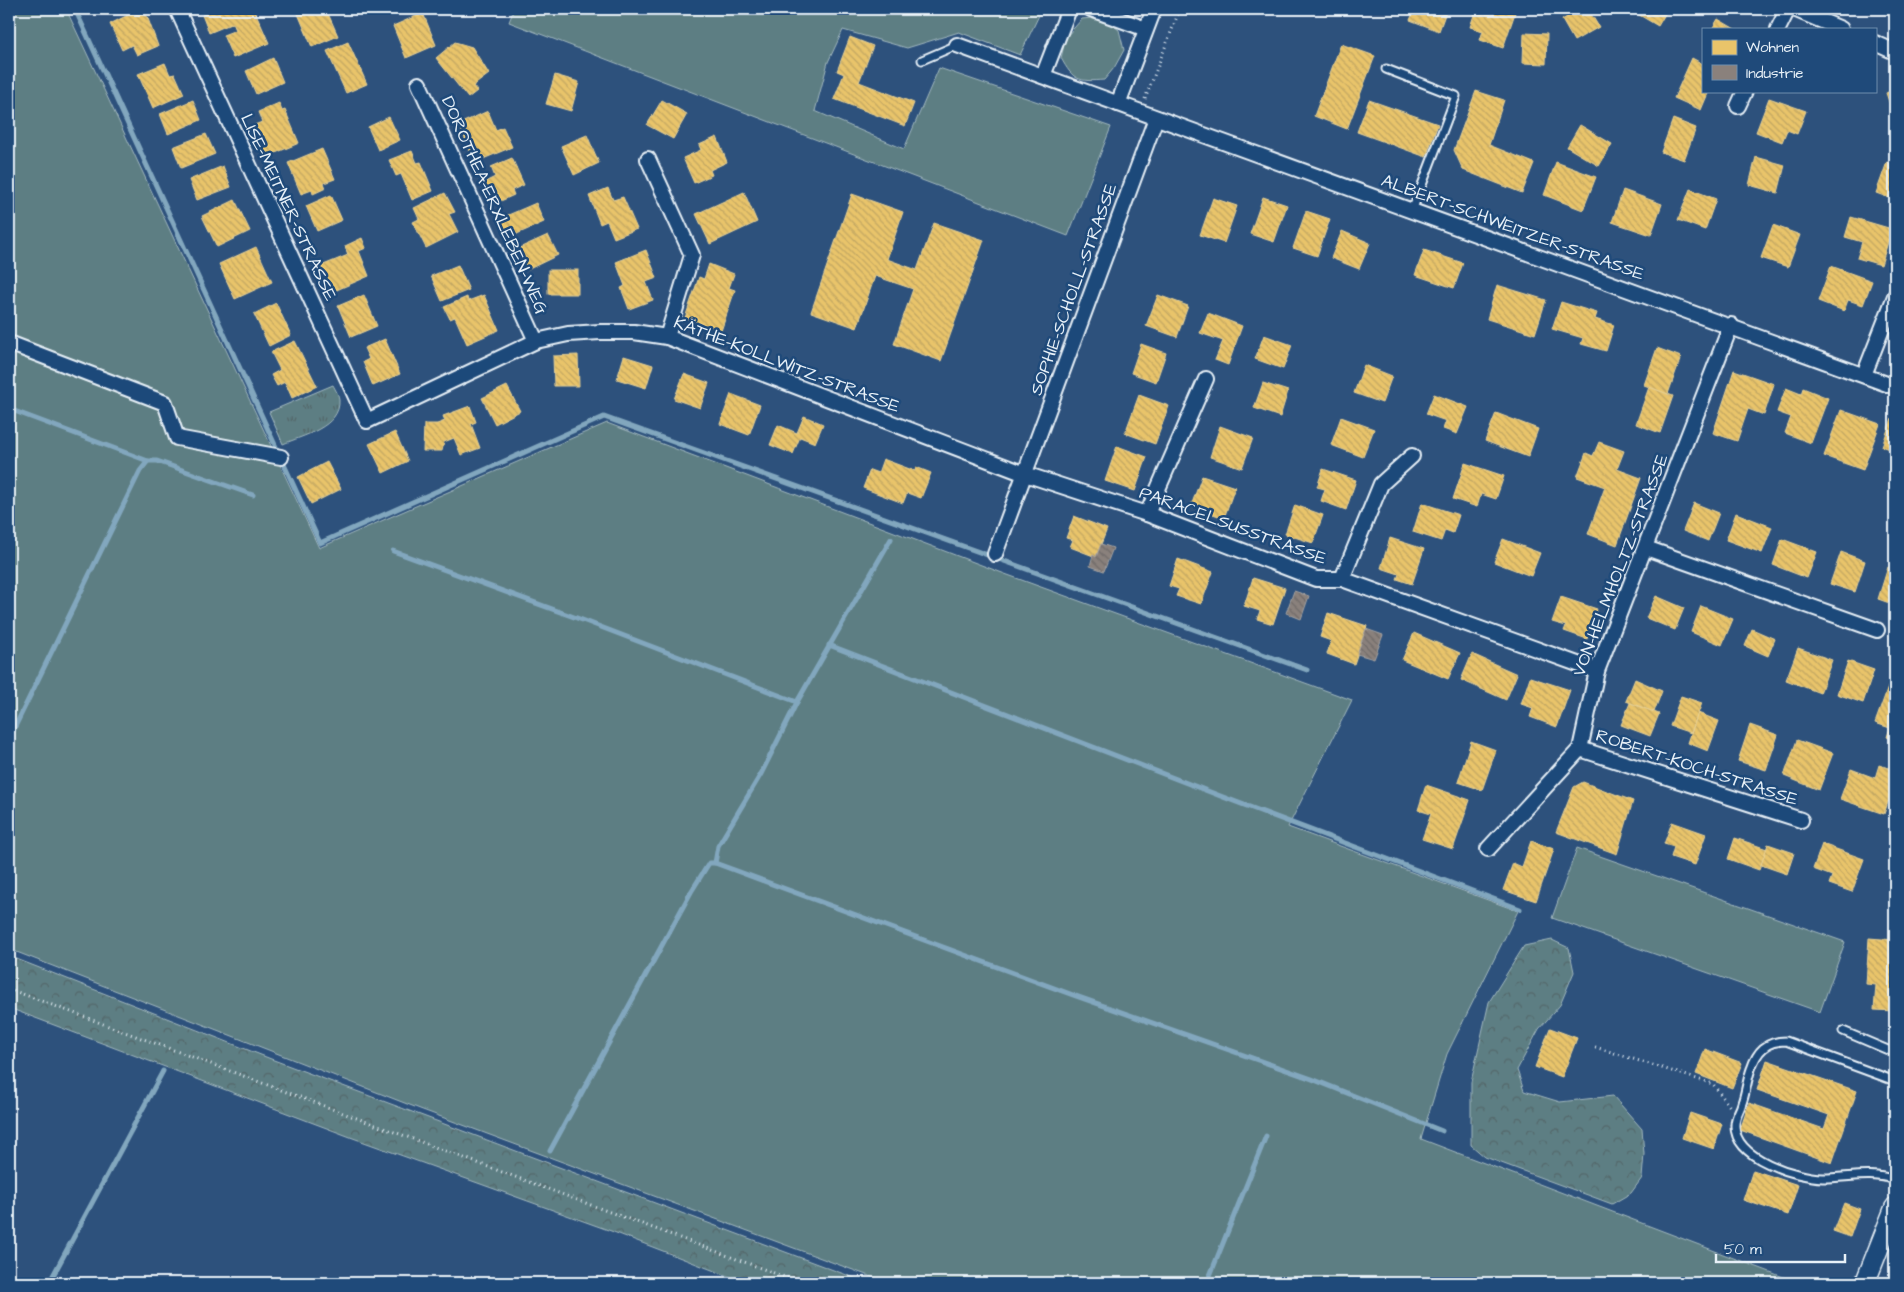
<svg xmlns="http://www.w3.org/2000/svg" width="1904" height="1292" viewBox="0 0 1904 1292" font-family="'Architects Daughter',sans-serif">
<defs>
<pattern id="forest-crowns" width="20" height="18" patternUnits="userSpaceOnUse" patternTransform="scale(1.25)"><rect width="20" height="18" fill="#5d7e83"/><path d="M2 6a3 3 0 1 1 6 0M12 15a3 3 0 1 1 6 0" fill="none" stroke="#536669"/></pattern>
<pattern id="park-tufts" width="24" height="20" patternUnits="userSpaceOnUse" patternTransform="scale(1.25)"><rect width="24" height="20" fill="#5d7e83"/><path d="M3 7l-1-3M5 7V3M7 7l1-3M15 17l-1-3M17 17v-4M19 17l1-3" fill="none" stroke="#536669"/></pattern>
<pattern id="homes-back-hatch" width="6" height="6" patternUnits="userSpaceOnUse" patternTransform="scale(1.25)"><rect width="6" height="6" fill="#e9c46a"/><path d="M-1 5l2 2M0 0l6 6M5-1l2 2" fill="none" stroke="#c0a562"/></pattern>
<pattern id="industry-back-hatch" width="6" height="6" patternUnits="userSpaceOnUse" patternTransform="scale(1.25)"><rect width="6" height="6" fill="#8a817c"/><path d="M-1 5l2 2M0 0l6 6M5-1l2 2" fill="none" stroke="#6f6a68"/></pattern>
</defs>
<rect width="100%" height="100%" fill="#2d517c"/>
<filter id="ink" filterUnits="userSpaceOnUse"><feTurbulence type="fractalNoise" baseFrequency=".02" numOctaves="2"/><feDisplacementMap in="SourceGraphic" scale="10" xChannelSelector="R" yChannelSelector="G"/><feConvolveMatrix kernelMatrix="1 2 1 2 8 2 1 2 1" color-interpolation-filters="sRGB"/></filter>
<g filter="url(#ink)">
<g fill="#5d7e83" stroke="#a2b8be">
<path d="M 9,9 L 66,9 L 319,548 L 607,423 L 1005,574 L 1352,700 L 1288,827 L 1518,911 L 1447,1054 L 1421,1139 L 1799,1283 L 888,1283 L 420,1109 L 9,949 Z"/>
<path d="M 514,9 L 1042,9 L 1020,55 L 959,32 L 907,48 L 843,30 L 828,62 L 815,111 L 904,149 L 939,68 L 1111,127 L 1068,236 L 509,22 Z"/>
<path d="M 1102,17 L 1119,30 L 1124,50 L 1114,68 L 1104,80 C 1078,82 1073,80 1061,58 L 1066,37 L 1082,19 Z"/>
<path d="M 1577,848 L 1845,942 L 1820,1012 L 1552,918 Z"/>
</g>
<g fill="url(#forest-crowns)" stroke="#a2b8be">
<path d="M 1552,940 L 1569,948 L 1574,972 L 1560,1005 L 1539,1029 L 1517,1070 L 1524,1091 L 1560,1102 L 1613,1096 L 1642,1129 L 1644,1154 L 1642,1178 L 1631,1193 L 1612,1204 L 1485,1157 L 1471,1145 L 1471,1082 L 1489,1002 L 1524,946 Z"/>
<path d="M 9,956 L 271,1059 L 868,1283 L 746,1283 L 611,1231 L 353,1138 L 9,1008 Z"/>
</g>
<path fill="url(#park-tufts)" stroke="#a2b8be" d="M 333,385 C 335,389 339,395 339,400 C 341,427 302,436 283,444 L 269,412 Z"/>
<g fill="url(#homes-back-hatch)" stroke="#e9d295">
<path d="M 216,9 L 254,9 L 269,43 L 233,58 L 223,35 L 236,30 L 233,23 L 209,33 L 202,15 Z"/>
<path d="M 296,9 L 326,9 L 338,36 L 312,47 Z"/>
<path d="M 1415,9 L 1447,9 L 1439,31 L 1410,20 Z"/>
<path d="M 1476,9 L 1502,9 L 1515,13 L 1503,48 L 1480,40 L 1483,31 L 1470,27 Z"/>
<path d="M 1581,9 L 1588,9 L 1599,27 L 1574,41 L 1562,20 Z"/>
<path d="M 1638,9 L 1668,9 L 1658,26 L 1636,13 Z"/>
<path d="M 136,11 L 147,16 L 158,46 L 137,55 L 132,45 L 122,50 L 110,24 Z"/>
<path d="M 423,13 L 436,45 L 406,58 L 393,26 Z"/>
<path d="M 1718,19 L 1735,29 L 1712,29 Z"/>
<path d="M 1524,33 L 1547,34 L 1546,64 L 1523,63 Z"/>
<path d="M 850,37 L 873,46 L 859,82 L 914,103 L 905,126 L 834,99 L 844,74 L 837,71 Z"/>
<path d="M 348,42 L 367,84 L 346,93 L 327,51 Z"/>
<path d="M 455,42 L 472,47 L 489,74 L 473,86 L 477,91 L 468,98 L 436,58 Z"/>
<path d="M 1341,44 L 1375,56 L 1347,129 L 1314,116 Z"/>
<path d="M 273,58 L 283,82 L 256,94 L 246,71 Z"/>
<path d="M 1692,58 L 1703,64 L 1703,91 L 1709,91 L 1701,110 L 1674,98 Z"/>
<path d="M 165,63 L 170,75 L 175,74 L 184,94 L 153,108 L 138,74 Z"/>
<path d="M 555,75 L 579,82 L 571,111 L 546,104 Z"/>
<path d="M 1895,89 L 1895,119 L 1886,93 Z"/>
<path d="M 1476,91 L 1504,100 L 1489,145 L 1534,163 L 1522,193 L 1463,170 L 1454,150 Z"/>
<path d="M 1769,98 L 1806,111 L 1797,134 L 1787,130 L 1782,142 L 1756,132 Z"/>
<path d="M 193,100 L 201,120 L 168,134 L 160,114 Z"/>
<path d="M 662,100 L 687,114 L 673,139 L 647,125 Z"/>
<path d="M 1369,100 L 1438,124 L 1426,157 L 1357,132 Z"/>
<path d="M 279,103 L 282,111 L 285,110 L 299,143 L 266,157 L 252,126 L 262,122 L 258,112 Z"/>
<path d="M 488,111 L 496,130 L 503,127 L 512,147 L 483,159 L 480,153 L 472,156 L 459,124 Z"/>
<path d="M 389,117 L 400,140 L 378,150 L 368,127 Z"/>
<path d="M 1673,119 L 1696,128 L 1684,160 L 1661,152 Z"/>
<path d="M 1580,125 L 1612,144 L 1599,166 L 1567,147 Z"/>
<path d="M 206,134 L 215,154 L 181,168 L 173,147 Z"/>
<path d="M 587,135 L 599,163 L 574,175 L 561,146 Z"/>
<path d="M 717,137 L 727,162 L 710,170 L 712,175 L 694,183 L 683,158 L 701,150 L 699,145 Z"/>
<path d="M 322,149 L 335,179 L 324,183 L 326,188 L 313,194 L 312,190 L 301,194 L 288,163 Z"/>
<path d="M 412,151 L 417,163 L 421,162 L 433,191 L 412,200 L 401,174 L 396,176 L 389,160 Z"/>
<path d="M 1756,157 L 1785,165 L 1778,193 L 1749,185 Z"/>
<path d="M 512,158 L 524,185 L 512,190 L 514,195 L 492,205 L 483,183 L 495,177 L 491,167 Z"/>
<path d="M 1556,162 L 1596,177 L 1583,210 L 1544,195 Z"/>
<path d="M 1887,162 L 1895,165 L 1895,200 L 1876,193 Z"/>
<path d="M 223,166 L 231,187 L 197,200 L 189,180 Z"/>
<path d="M 608,188 L 613,200 L 623,197 L 637,229 L 614,238 L 607,221 L 600,224 L 589,196 Z"/>
<path d="M 1690,189 L 1716,199 L 1705,230 L 1678,220 Z"/>
<path d="M 1623,190 L 1662,204 L 1651,235 L 1612,222 Z"/>
<path d="M 744,192 L 757,222 L 710,244 L 696,214 Z"/>
<path d="M 445,193 L 455,212 L 449,214 L 458,232 L 426,248 L 413,222 L 419,219 L 414,208 Z"/>
<path d="M 852,194 L 903,212 L 887,259 L 917,270 L 934,223 L 984,240 L 941,361 L 894,344 L 913,289 L 875,276 L 857,328 L 811,312 Z"/>
<path d="M 331,195 L 342,220 L 317,231 L 306,206 Z"/>
<path d="M 1263,197 L 1287,205 L 1274,242 L 1250,234 Z"/>
<path d="M 1213,198 L 1237,206 L 1224,243 L 1200,235 Z"/>
<path d="M 235,200 L 250,231 L 217,247 L 202,216 Z"/>
<path d="M 536,203 L 544,222 L 508,238 L 499,219 Z"/>
<path d="M 1306,211 L 1330,219 L 1317,256 L 1293,248 Z"/>
<path d="M 1851,217 L 1892,229 L 1881,265 L 1857,258 L 1862,242 L 1845,237 Z"/>
<path d="M 1773,225 L 1800,235 L 1788,267 L 1761,258 Z"/>
<path d="M 1342,231 L 1370,243 L 1359,269 L 1331,258 Z"/>
<path d="M 548,235 L 558,255 L 527,270 L 517,249 Z"/>
<path d="M 362,238 L 366,248 L 359,251 L 369,276 L 332,292 L 321,266 L 348,255 L 345,246 Z"/>
<path d="M 256,247 L 272,282 L 235,299 L 219,264 Z"/>
<path d="M 646,250 L 657,278 L 646,282 L 653,300 L 629,309 L 621,288 L 625,286 L 616,262 Z"/>
<path d="M 1424,250 L 1463,263 L 1454,288 L 1415,275 Z"/>
<path d="M 709,264 L 734,274 L 729,288 L 735,290 L 721,331 L 685,318 L 699,277 L 704,279 Z"/>
<path d="M 458,265 L 469,290 L 442,301 L 431,276 Z"/>
<path d="M 1831,266 L 1872,281 L 1863,305 L 1848,300 L 1844,311 L 1818,301 Z"/>
<rect x="548" y="270" width="30" height="24"/>
<path d="M 1497,285 L 1546,300 L 1535,334 L 1487,319 Z"/>
<path d="M 364,295 L 377,326 L 351,337 L 338,306 Z"/>
<path d="M 484,295 L 499,330 L 467,344 L 455,317 L 450,319 L 444,307 L 467,297 L 468,301 Z"/>
<path d="M 1158,295 L 1188,306 L 1177,337 L 1146,326 Z"/>
<path d="M 1561,302 L 1597,313 L 1595,319 L 1614,325 L 1606,351 L 1581,344 L 1583,338 L 1552,329 Z"/>
<path d="M 276,303 L 291,335 L 269,346 L 254,314 Z"/>
<path d="M 1208,313 L 1242,326 L 1228,365 L 1215,360 L 1223,341 L 1200,333 Z"/>
<path d="M 1264,335 L 1292,345 L 1283,369 L 1255,359 Z"/>
<path d="M 385,339 L 400,374 L 373,386 L 363,362 L 369,359 L 364,348 Z"/>
<path d="M 295,341 L 317,386 L 292,398 L 285,382 L 277,386 L 271,375 L 280,370 L 271,352 Z"/>
<path d="M 1141,344 L 1166,353 L 1156,382 L 1131,373 Z"/>
<path d="M 1657,348 L 1681,357 L 1668,394 L 1644,385 Z"/>
<path d="M 578,355 L 579,386 L 554,386 L 553,356 Z"/>
<path d="M 624,356 L 653,365 L 646,388 L 617,379 Z"/>
<path d="M 1364,365 L 1392,376 L 1382,403 L 1354,393 Z"/>
<path d="M 1734,370 L 1774,384 L 1764,415 L 1748,409 L 1737,441 L 1713,433 Z"/>
<path d="M 684,374 L 709,383 L 700,408 L 674,399 Z"/>
<path d="M 1263,383 L 1288,391 L 1280,417 L 1254,408 Z"/>
<path d="M 507,386 L 520,411 L 495,424 L 482,398 Z"/>
<path d="M 1649,387 L 1673,396 L 1660,433 L 1636,424 Z"/>
<path d="M 1786,388 L 1801,394 L 1803,388 L 1828,398 L 1811,443 L 1785,433 L 1791,417 L 1777,412 Z"/>
<path d="M 731,394 L 760,405 L 749,435 L 720,424 Z"/>
<path d="M 1434,394 L 1468,407 L 1457,434 L 1443,429 L 1446,421 L 1426,414 Z"/>
<path d="M 1139,395 L 1169,406 L 1155,444 L 1125,433 Z"/>
<path d="M 470,406 L 476,422 L 471,424 L 480,448 L 461,455 L 454,438 L 444,442 L 442,451 L 423,451 L 424,424 L 437,424 L 445,421 L 443,416 Z"/>
<path d="M 1841,410 L 1880,424 L 1863,470 L 1824,456 Z"/>
<path d="M 1496,413 L 1538,429 L 1528,457 L 1485,441 Z"/>
<path d="M 804,416 L 823,424 L 815,443 L 800,437 L 793,454 L 770,445 L 778,425 L 797,433 Z"/>
<path d="M 1341,417 L 1374,429 L 1363,457 L 1331,445 Z"/>
<path d="M 1892,418 L 1895,420 L 1895,451 L 1882,446 Z"/>
<path d="M 1220,426 L 1253,438 L 1242,468 L 1210,457 Z"/>
<path d="M 395,432 L 408,461 L 383,473 L 369,444 Z"/>
<path d="M 1599,442 L 1624,451 L 1617,469 L 1641,478 L 1617,545 L 1588,534 L 1605,487 L 1577,477 L 1586,453 L 1593,456 Z"/>
<path d="M 1117,446 L 1147,457 L 1135,491 L 1105,481 Z"/>
<path d="M 883,459 L 915,471 L 916,467 L 931,473 L 921,498 L 907,493 L 903,503 L 863,488 L 870,470 L 878,473 Z"/>
<path d="M 327,462 L 341,489 L 311,504 L 298,477 Z"/>
<path d="M 1465,463 L 1504,476 L 1496,499 L 1481,494 L 1477,507 L 1453,499 Z"/>
<path d="M 1323,469 L 1356,480 L 1346,510 L 1321,501 L 1325,489 L 1317,487 Z"/>
<path d="M 1202,476 L 1235,487 L 1224,518 L 1191,506 Z"/>
<path d="M 1422,503 L 1459,515 L 1453,533 L 1445,530 L 1441,541 L 1413,532 Z"/>
<path d="M 1694,503 L 1719,513 L 1708,541 L 1683,531 Z"/>
<path d="M 1295,505 L 1323,515 L 1313,543 L 1285,534 Z"/>
<path d="M 1736,513 L 1772,527 L 1762,553 L 1726,540 Z"/>
<path d="M 1074,516 L 1107,529 L 1096,557 L 1070,547 L 1073,540 L 1066,538 Z"/>
<path d="M 1390,538 L 1424,549 L 1412,584 L 1397,579 L 1399,574 L 1381,568 Z"/>
<path d="M 1503,539 L 1540,553 L 1531,576 L 1494,562 Z"/>
<path d="M 1782,539 L 1817,552 L 1807,578 L 1773,565 Z"/>
<path d="M 1841,552 L 1865,561 L 1855,592 L 1830,584 Z"/>
<path d="M 1178,559 L 1213,572 L 1201,604 L 1176,596 L 1179,589 L 1169,586 Z"/>
<path d="M 1888,567 L 1895,570 L 1895,605 L 1878,599 Z"/>
<path d="M 1253,578 L 1285,588 L 1273,624 L 1257,619 L 1260,611 L 1244,606 Z"/>
<path d="M 1656,596 L 1684,608 L 1675,630 L 1646,618 Z"/>
<path d="M 1561,597 L 1597,609 L 1587,639 L 1564,631 L 1566,626 L 1552,622 Z"/>
<path d="M 1701,606 L 1733,619 L 1722,645 L 1691,632 Z"/>
<path d="M 1328,613 L 1367,626 L 1354,664 L 1327,654 L 1331,641 L 1320,637 Z"/>
<path d="M 1752,629 L 1775,639 L 1768,656 L 1745,646 Z"/>
<path d="M 1414,633 L 1460,653 L 1448,679 L 1402,660 Z"/>
<path d="M 1798,648 L 1832,660 L 1820,693 L 1786,680 Z"/>
<path d="M 1472,654 L 1517,674 L 1506,700 L 1461,680 Z"/>
<path d="M 1848,661 L 1874,670 L 1863,703 L 1837,694 Z"/>
<path d="M 1895,668 L 1895,740 L 1887,737 L 1890,728 L 1875,723 Z"/>
<path d="M 1530,677 L 1570,690 L 1557,727 L 1530,717 L 1533,708 L 1521,704 Z"/>
<path d="M 1635,679 L 1662,691 L 1654,712 L 1626,701 Z"/>
<path d="M 1681,696 L 1702,703 L 1691,733 L 1670,726 Z"/>
<path d="M 1630,703 L 1659,714 L 1650,736 L 1621,725 Z"/>
<path d="M 1698,713 L 1719,721 L 1708,751 L 1688,743 Z"/>
<path d="M 1750,725 L 1778,735 L 1766,770 L 1738,761 Z"/>
<path d="M 1797,740 L 1833,753 L 1819,790 L 1784,776 Z"/>
<path d="M 1471,741 L 1496,750 L 1482,790 L 1458,782 Z"/>
<path d="M 1879,765 L 1895,770 L 1895,782 L 1884,814 L 1840,799 L 1851,769 L 1875,778 Z"/>
<path d="M 1583,782 L 1633,801 L 1617,854 L 1556,832 L 1574,787 Z"/>
<path d="M 1426,785 L 1470,800 L 1453,849 L 1422,839 L 1431,814 L 1418,810 Z"/>
<path d="M 1672,822 L 1706,834 L 1695,865 L 1671,857 L 1674,847 L 1664,844 Z"/>
<path d="M 1735,838 L 1767,849 L 1759,870 L 1728,859 Z"/>
<path d="M 1531,841 L 1554,849 L 1536,901 L 1503,890 L 1513,863 L 1522,867 Z"/>
<path d="M 1768,844 L 1794,853 L 1787,874 L 1761,865 Z"/>
<path d="M 1822,844 L 1864,859 L 1852,892 L 1829,884 L 1832,876 L 1813,869 Z"/>
<path d="M 1869,938 L 1895,940 L 1895,1011 L 1874,1010 L 1876,985 L 1866,984 Z"/>
<path d="M 1550,1028 L 1577,1038 L 1562,1077 L 1535,1067 Z"/>
<path d="M 1705,1049 L 1742,1063 L 1732,1088 L 1696,1074 Z"/>
<path d="M 1767,1060 L 1857,1091 L 1832,1163 L 1740,1130 L 1749,1103 L 1824,1129 L 1829,1115 L 1757,1090 Z"/>
<path d="M 1690,1113 L 1722,1124 L 1714,1149 L 1682,1138 Z"/>
<path d="M 1753,1170 L 1798,1185 L 1788,1215 L 1743,1200 Z"/>
<path d="M 1844,1203 L 1860,1209 L 1850,1237 L 1833,1231 Z"/>
</g>
<g fill="url(#industry-back-hatch)" stroke="#a6a3a1">
<path d="M 1101,544 L 1113,548 L 1104,571 L 1090,566 L 1093,555 L 1096,557 Z"/>
<path d="M 1294,591 L 1309,596 L 1301,619 L 1286,613 Z"/>
<path d="M 1366,629 L 1383,635 L 1374,659 L 1357,654 Z"/>
</g>
<g fill="none" stroke-linecap="round" stroke-linejoin="round">
<g stroke="#82a7be" stroke-width="5">
<path d="M 75,9 L 320,543 L 604,417 L 1307,670"/>
<path d="M 9,409 L 148,461"/>
<path d="M 393,551 L 585,621 L 797,702"/>
<path d="M 829,645 L 1223,797 L 1520,909"/>
<path d="M 9,739 L 140,471 L 148,461 L 157,461 L 253,495"/>
<path d="M 715,863 L 718,846 L 761,774 L 797,702 L 891,539"/>
<path d="M 550,1151 L 691,892 L 709,863 L 715,863 L 1073,995 L 1312,1079 L 1442,1131"/>
<path d="M 49,1283 L 163,1071"/>
<path d="M 1207,1283 L 1266,1136"/>
</g>
<g stroke="#e8f1f8" stroke-width="11">
<g id="lane">
<path d="M 922,60 L 957,45"/>
<path d="M 1386,69 L 1456,96 L 1412,211"/>
<path d="M 1843,1031 L 1895,1053"/>
<path d="M 1895,1081 L 1786,1041 C 1766,1041 1757,1051 1751,1069 C 1747,1080 1746,1092 1742,1103 C 1740,1111 1735,1116 1735,1125 C 1734,1159 1796,1177 1823,1178 C 1848,1178 1871,1171 1895,1180"/>
</g>
</g>
<g stroke="#e8f1f8" stroke-width="18">
<g id="street">
<path d="M 177,9 L 367,421 L 536,341 L 568,334 L 600,332 L 634,332 L 667,337 L 1025,474 L 1147,514 L 1316,579 L 1342,579 L 1597,671"/>
<path d="M 1091,9 L 1146,29"/>
<path d="M 1794,9 L 1841,29"/>
<path d="M 1778,29 L 1788,9"/>
<path d="M 1875,43 L 1895,52"/>
<path d="M 957,45 L 1895,387"/>
<path d="M 1043,76 L 1069,9"/>
<path d="M 419,84 L 536,341"/>
<path d="M 1118,104 L 1154,9"/>
<path d="M 1738,106 L 1745,91"/>
<path d="M 648,159 L 692,255 L 667,337"/>
<path d="M 9,343 L 165,403 L 177,438 L 281,457"/>
<path d="M 1864,375 L 1895,296"/>
<path d="M 1147,514 L 1206,379"/>
<path d="M 1646,548 L 1877,630"/>
<path d="M 995,554 L 1156,118"/>
<path d="M 1342,579 L 1381,484 L 1412,456"/>
<path d="M 1580,749 L 1801,820"/>
<path d="M 1488,849 L 1580,749 L 1597,671 L 1731,325"/>
</g>
</g>
<g stroke="#e8f1f8" stroke-width="22">
<path id="secondary" d="M 1865,1283 L 1895,1207"/>
</g>
<g stroke="#e8f1f8" stroke-width="3" stroke-dasharray="1 4" stroke-linecap="butt">
<path d="M 1145,99 L 1180,9"/>
<path d="M 9,989 L 801,1283"/>
<path d="M 1595,1047 L 1713,1084 L 1730,1107"/>
</g>
<use href="#lane" stroke="#1f4a7a" stroke-width="7"/>
<use href="#street" stroke="#1f4a7a" stroke-width="14"/>
<use href="#secondary" stroke="#1f4a7a" stroke-width="19"/>
</g>
</g>
<g text-anchor="middle" stroke-width="5" stroke-linejoin="round" paint-order="stroke">
<g font-size="18" fill="#e8f1f8" stroke="#1f4a7a">
<text transform="translate(495 205) rotate(66)" y="6">DOROTHEA-ERXLEBEN-WEG</text>
<text transform="translate(289 207) rotate(65)" y="6">LISE-MEITNER-STRASSE</text>
<text transform="translate(1513 227) rotate(20)" y="6">ALBERT-SCHWEITZER-STRASSE</text>
<text transform="translate(1073 289) rotate(-70)" y="6">SOPHIE-SCHOLL-STRASSE</text>
<text transform="translate(787 364) rotate(21)" y="6">KÄTHE-KOLLWITZ-STRASSE</text>
<text transform="translate(1233 525) rotate(20)" y="6">PARACELSUSSTRASSE</text>
<text transform="translate(1620 565) rotate(-69)" y="6">VON-HELMHOLTZ-STRASSE</text>
<text transform="translate(1697 767) rotate(18)" y="6">ROBERT-KOCH-STRASSE</text>
</g>
</g>
<rect width="1904" height="1292" fill="none" stroke="#1f4a7a" stroke-width="30"/>
<rect x="15" y="15" width="1874" height="1262" fill="none" stroke="#e8f1f8" stroke-width="2" filter="url(#ink)"/>
<rect x="1702" y="28" width="175" height="65" fill="#1f4a7a" stroke="#6f8dac"/>
<rect x="1712" y="40" width="25" height="15" fill="#e9c46a" stroke="#6f8dac"/>
<text x="1746" y="52" font-size="15" fill="#e8f1f8">Wohnen</text>
<rect x="1712" y="65" width="25" height="15" fill="#8a817c" stroke="#6f8dac"/>
<text x="1746" y="78" font-size="15" fill="#e8f1f8">Industrie</text>
<path d="M1716 1254v8h129v-8" fill="none" stroke="#e8f1f8" stroke-width="2.5"/>
<text x="1724" y="1254" font-size="15" fill="#e8f1f8" stroke="#1f4a7a" stroke-width="4" paint-order="stroke">50 m</text>
</svg>
